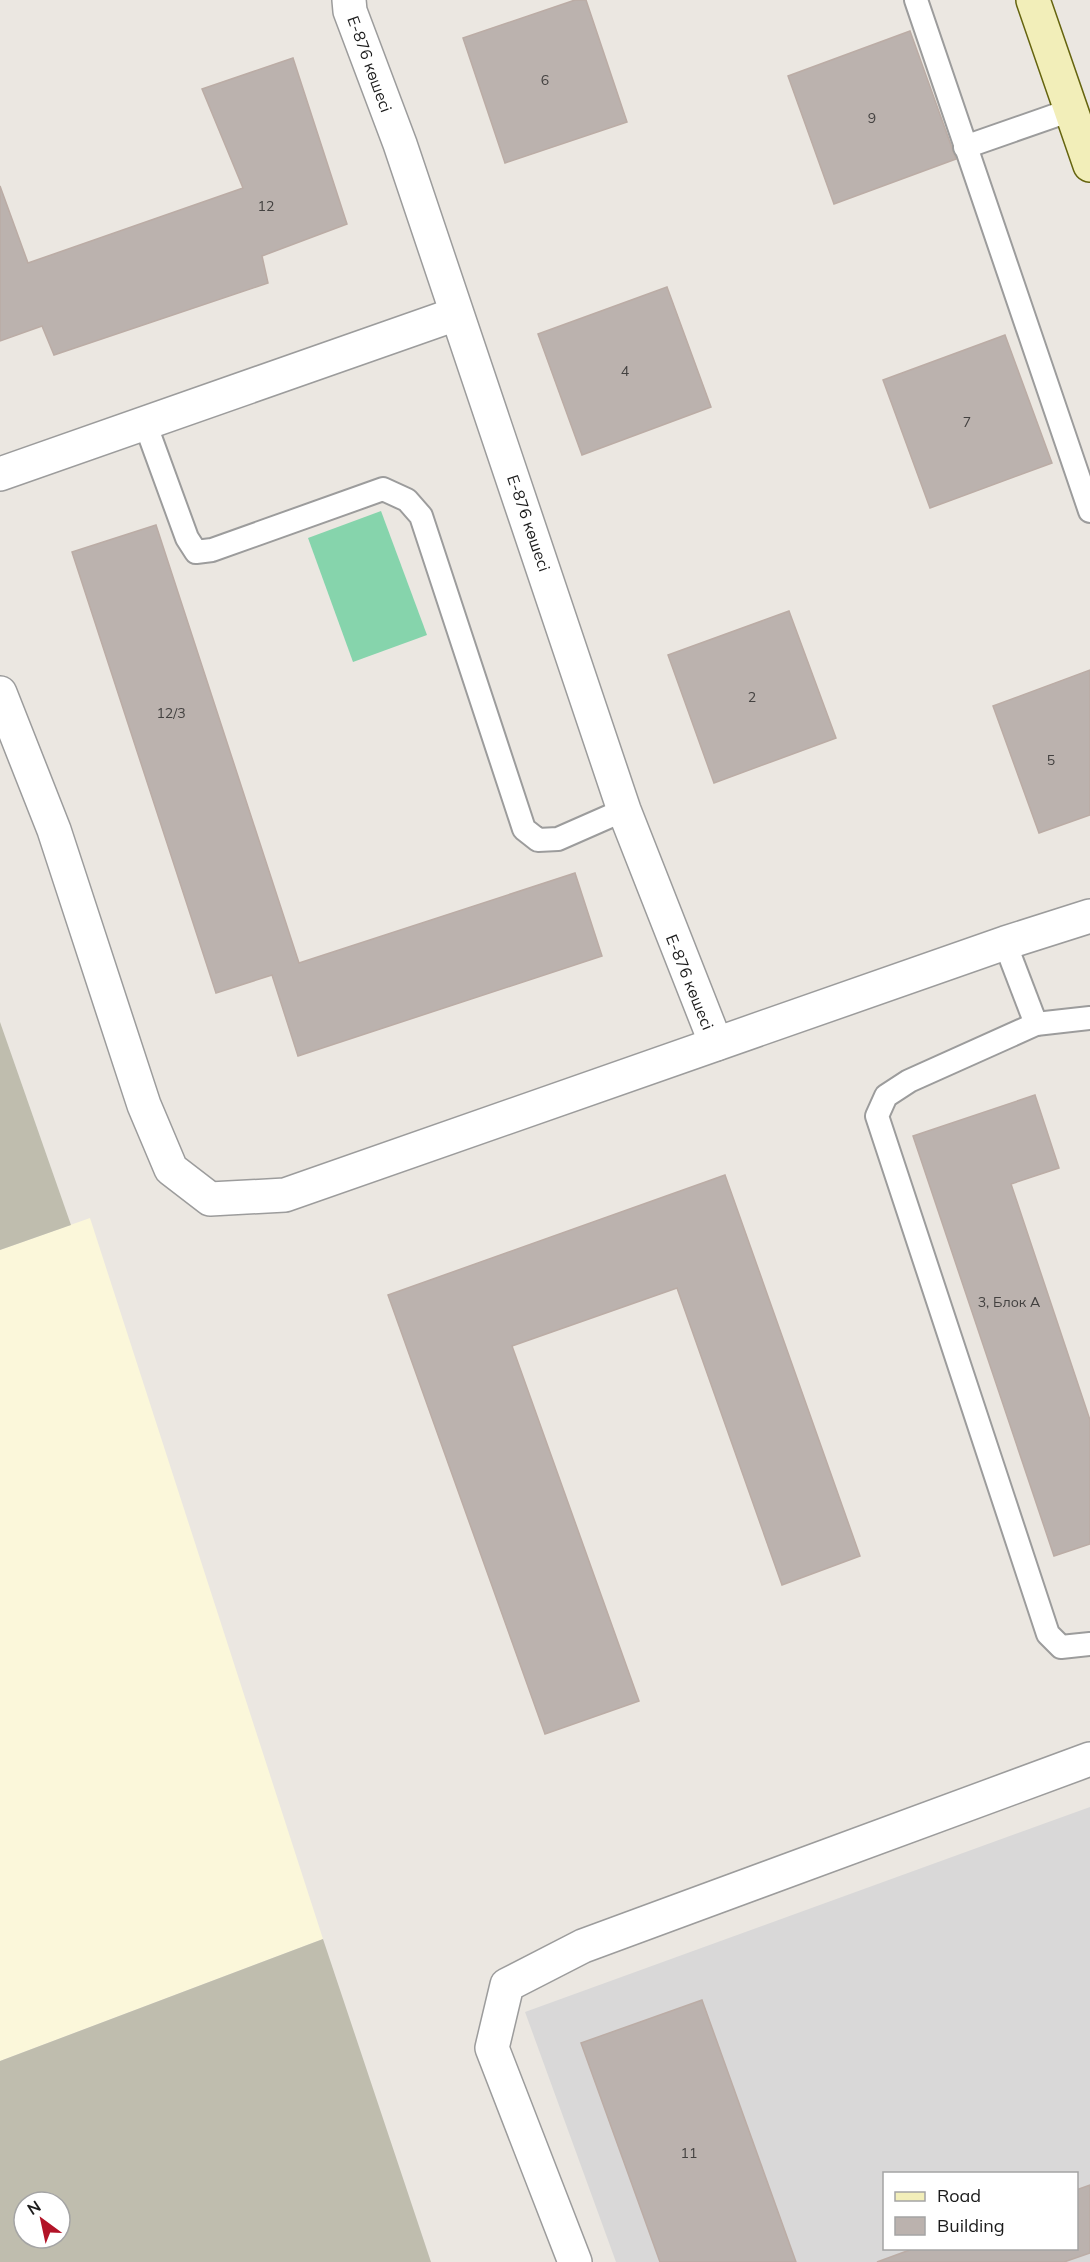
<svg xmlns="http://www.w3.org/2000/svg" width="1090" height="2262" viewBox="0 0 1090 2262" font-family="Mulish,sans-serif">
<rect width="100%" height="100%" fill="#ebe7e1"/>
<path fill="#d9d8d8" fill-rule="evenodd" d="M 1090,1807 L 1090,2262 L 616,2262 L 525,2012 ZM 884,2174 L 1076,2174 L 1076,2248 L 884,2248 Z"/>
<path fill="#fbf7da" d="M 90,1218 L 323,1939 L 0,2061 L 0,1250 Z"/>
<g fill="#bfbdae" fill-rule="evenodd">
<path d="M 0,1022 L 71,1225 L 0,1250 Z"/>
<path d="M 323,1939 L 431,2262 L 0,2262 L 0,2061 ZM 24,2202 L 60,2202 L 60,2238 L 24,2238 Z"/>
</g>
<path fill="#86d4ac" d="M 381,511 L 427,635 L 353,662 L 308,538 Z"/>
<g fill="#bbb2ae" stroke="#bbaca5" stroke-width="1.5">
<path d="M 575,0 L 586,0 L 627,122 L 505,163 L 463,38 Z"/>
<path d="M 910,31 L 956,159 L 834,204 L 788,76 Z"/>
<path d="M 293,58 L 347,224 L 262,256 L 268,283 L 54,355 L 42,326 L 0,341 L 0,186 L 28,263 L 243,188 L 202,89 Z"/>
<path d="M 667,287 L 711,407 L 582,455 L 538,334 Z"/>
<path d="M 1005,335 L 1052,463 L 930,508 L 883,380 Z"/>
<path d="M 156,525 L 299,963 L 575,873 L 602,956 L 298,1056 L 272,975 L 216,993 L 72,552 Z"/>
<path d="M 789,611 L 836,738 L 714,783 L 668,655 Z"/>
<path d="M 1090,670 L 1090,815 L 1039,833 L 993,706 Z"/>
<path d="M 1035,1095 L 1059,1168 L 1011,1184 L 1090,1420 L 1090,1544 L 1054,1556 L 913,1136 Z"/>
<path d="M 725,1175 L 860,1556 L 782,1585 L 677,1288 L 512,1346 L 639,1701 L 545,1734 L 388,1295 Z"/>
<path d="M 702,2000 L 796,2262 L 660,2262 L 581,2043 Z"/>
<path d="M 1090,2185 L 1090,2253 L 1064,2262 L 877,2262 L 915,2248 L 1076,2248 L 1076,2190 Z"/>
</g>
<g fill="none" stroke-linecap="round" stroke-linejoin="round">
<g stroke="#9c9c9c" stroke-width="26">
<g id="lane">
<path d="M 916,0 L 1090,511"/>
<path d="M 965,147 L 1071,110"/>
<path d="M 145,423 L 187,538 L 196,552 L 212,550 L 383,489 L 407,500 L 421,516 L 524,829 L 538,840 L 558,839 L 624,810"/>
<path d="M 1005,943 L 1036,1024"/>
<path d="M 1090,1018 L 1036,1024 L 909,1081 L 886,1096 L 877,1116 L 1048,1634 L 1061,1647 L 1090,1644"/>
</g>
</g>
<g stroke="#9c9c9c" stroke-width="36">
<g id="street">
<path d="M 349,0 L 350,11 L 400,144 L 624,810 L 716,1044"/>
<path d="M 0,474 L 456,314"/>
<path d="M 0,693 L 54,830 L 144,1105 L 171,1169 L 210,1199 L 285,1195 L 1005,943 L 1090,916"/>
<path d="M 575,2262 L 492,2048 L 507,1985 L 583,1946 L 1090,1759"/>
</g>
</g>
<g stroke="#65640f" stroke-width="36">
<path id="secondary" d="M 1033,0 L 1090,165"/>
</g>
<use href="#lane" stroke="#fff" stroke-width="22"/>
<use href="#street" stroke="#fff" stroke-width="33"/>
<use href="#secondary" stroke="#f2eeb9" stroke-width="33"/>
</g>
<g text-anchor="middle" stroke-width="5" stroke-linejoin="round" paint-order="stroke">
<g font-size="14" fill="#434140">
<text x="545" y="85">6</text>
<text x="872" y="123">9</text>
<text x="266" y="211">12</text>
<text x="625" y="376">4</text>
<text x="967" y="427">7</text>
<text x="752" y="702">2</text>
<text x="171" y="718">12/3</text>
<text x="1051" y="765">5</text>
<text x="1009" y="1307">3, Блок А</text>
<text x="689" y="2158">11</text>
</g>
<g font-size="16" fill="#1b1b1b" stroke="#fff">
<text transform="translate(370 64) rotate(70)" y="6">Е-876 көшесі</text>
<text transform="translate(529 523) rotate(71)" y="6">Е-876 көшесі</text>
<text transform="translate(690 982) rotate(68)" y="6">Е-876 көшесі</text>
</g>
</g>
<rect x="883" y="2172" width="195" height="78" fill="#ffffff" stroke="#a4a4a4" stroke-width="1.5"/>
<rect x="895" y="2192" width="30" height="9" fill="#f2eeb9" stroke="#a4a4a4" stroke-width="1.5"/>
<text x="937" y="2202" font-size="18" fill="#1b1b1b">Road</text>
<rect x="895" y="2217" width="30" height="18" fill="#bbb2ae" stroke="#a4a4a4" stroke-width="1.5"/>
<text x="937" y="2232" font-size="18" fill="#1b1b1b">Building</text>
<g transform="translate(42 2220) rotate(327)"><circle r="28" fill="#ffffff" stroke="#a4a4a4" stroke-width="1.5"/>
<path d="M0-4.5L10 22L0 15L-10 22Z" fill="#b21327"/>
<text y="-9" font-size="16" font-weight="bold" text-anchor="middle" fill="#1b1b1b">N</text>
</g>
</svg>
